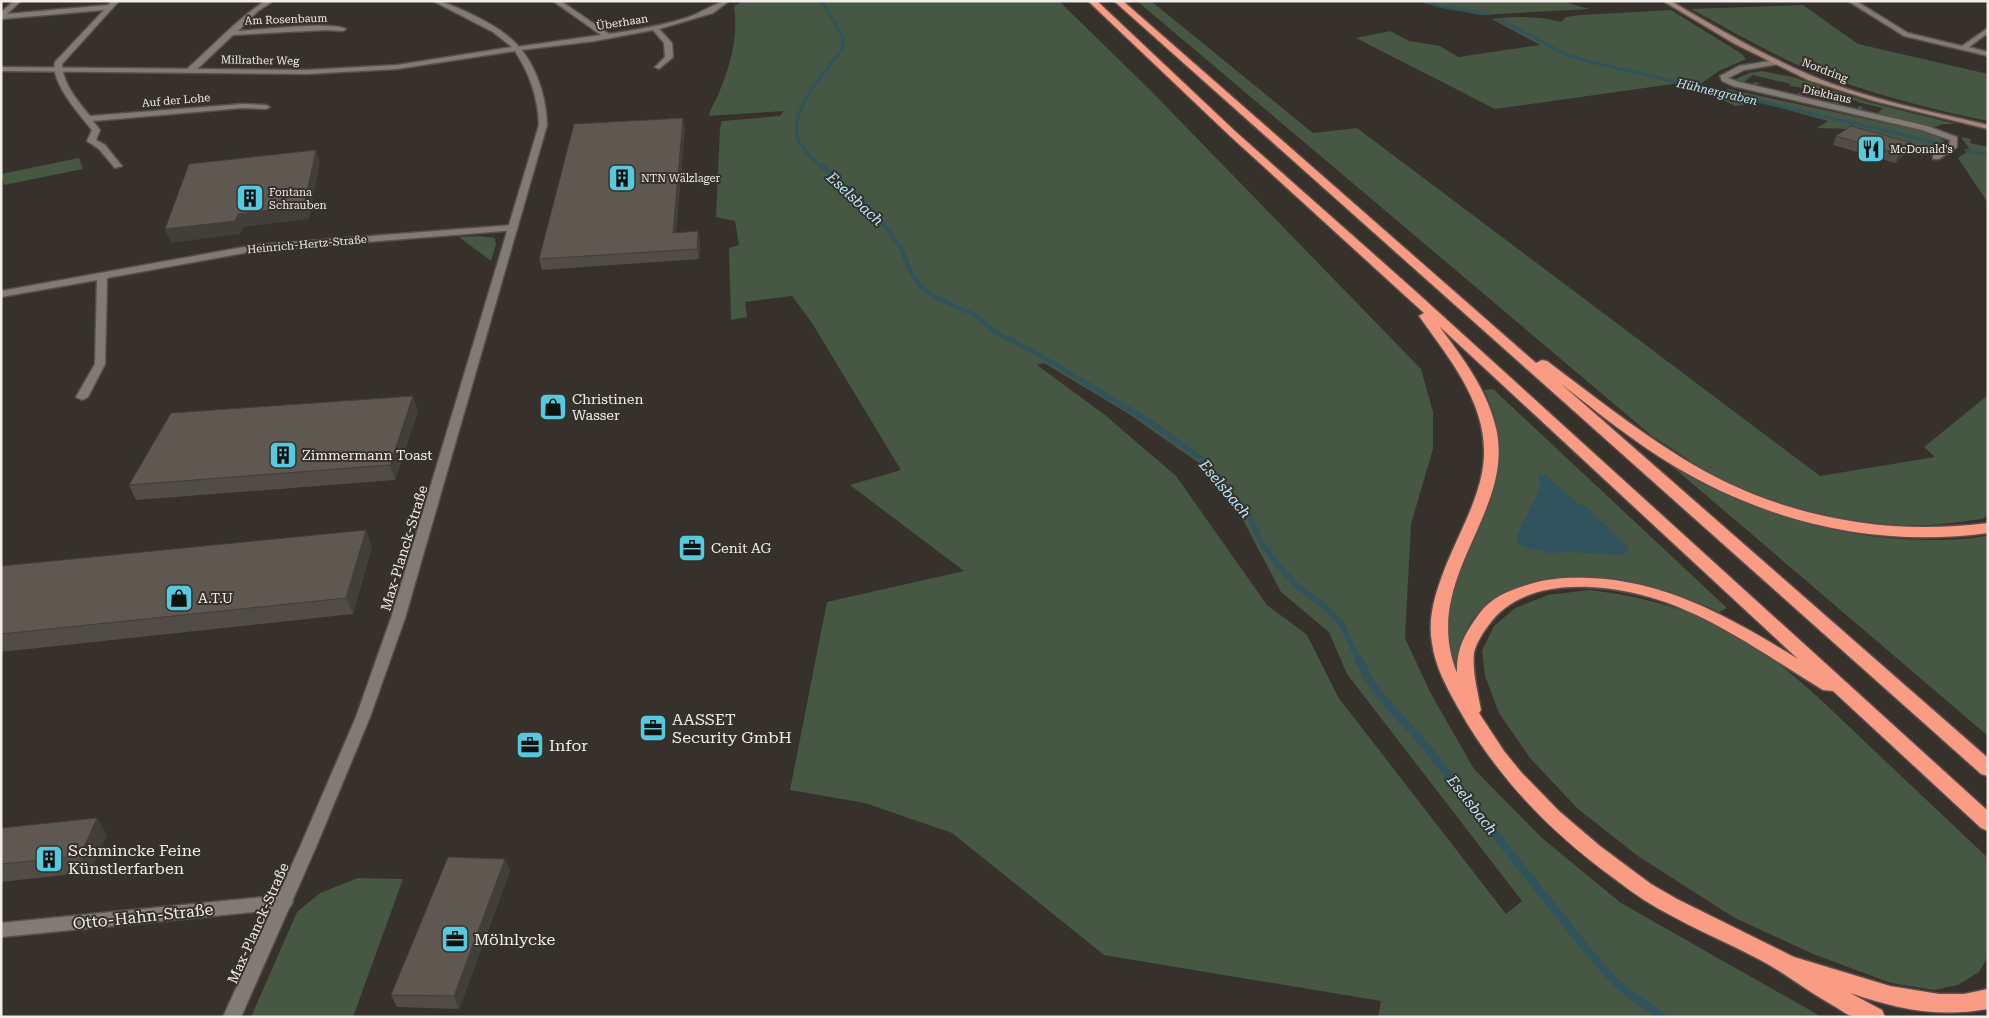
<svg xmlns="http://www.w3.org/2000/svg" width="1989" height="1018" viewBox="0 0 1989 1018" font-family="'Roboto Serif',serif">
<rect width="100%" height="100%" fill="#37312b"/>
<g fill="#465743" fill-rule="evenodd">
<path d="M 744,1 L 1059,1 L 1152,92 L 1421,369 L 1433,412 L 1433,449 L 1411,524 L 1405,638 L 1430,692 L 1474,769 L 1542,838 L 1621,903 L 1822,1017 L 1378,1017 L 1381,1001 L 1104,955 L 952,833 L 865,803 L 790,790 L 827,602 L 964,571 L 850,485 L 901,470 L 812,323 L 792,296 L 745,302 L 747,317 L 731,320 L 729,248 L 739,245 L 735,221 L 716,217 L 720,128 L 722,121 L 780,116 L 784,111 L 709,116 C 710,109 715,102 718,95 C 730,67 739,36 734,6 ZM 1044,363 L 1129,414 L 1206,468 L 1242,518 L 1281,592 L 1329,632 L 1347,674 L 1522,901 L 1506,914 L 1338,697 L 1307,635 L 1267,605 L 1176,476 L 1105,415 L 1037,365 Z"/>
<path d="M 1137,1 L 1151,1 L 1313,133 L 1357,128 L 1820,476 L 1935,457 L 1924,447 L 1988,395 L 1988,515 L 1982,519 C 1964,521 1946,524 1929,525 C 1856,528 1769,506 1706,471 C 1688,460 1670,447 1652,436 Z"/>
<path d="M 1417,1 L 1562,1 L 1589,9 L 1480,15 Z"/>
<path d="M 1803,5 L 1858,44 L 1988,74 L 1988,121 C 1925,108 1860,91 1800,66 C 1763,50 1727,28 1691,9 Z"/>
<path d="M 1671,10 L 1742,54 L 1746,59 L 1719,71 L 1696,87 L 1680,83 L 1495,109 L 1356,38 L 1390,31 L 1409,41 L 1440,46 L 1458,57 L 1540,45 L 1492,19 C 1516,16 1538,16 1561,22 L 1566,17 L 1581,15 Z"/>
<path d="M 1761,71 L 1793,77 L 1868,102 L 1956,124 L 1944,124 L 1934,127 L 1822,102 L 1832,103 L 1835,101 L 1840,102 L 1838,105 L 1856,109 L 1859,106 L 1863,107 L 1861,110 L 1877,114 L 1883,108 L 1857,102 L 1858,101 L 1834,97 L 1835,94 L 1818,90 L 1816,93 L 1811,92 L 1812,89 L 1789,86 L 1791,84 L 1753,75 L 1744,82 L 1752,84 L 1755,82 L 1759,83 L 1757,86 L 1796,95 L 1800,92 L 1802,94 L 1798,96 L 1742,83 L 1736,79 L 1749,73 Z"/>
<path d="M 1728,89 L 1935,134 L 1945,142 L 1932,152 L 1851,129 L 1817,128 L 1828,121 L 1759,102 L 1735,106 L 1717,97 Z"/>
<path d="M 1961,137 L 1971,139 L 1970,143 L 1988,147 L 1988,203 L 1958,158 L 1970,150 Z"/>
<path d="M 79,158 L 83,169 L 4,185 L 1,174 Z"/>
<path d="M 479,236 L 495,238 L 496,244 L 491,261 L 459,237 Z"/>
<path d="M 1493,389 L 1727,608 L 1719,612 C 1693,600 1666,589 1637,583 C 1574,568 1460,577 1460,663 L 1454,663 L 1449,637 L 1448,612 L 1457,577 L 1496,481 C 1502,448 1498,420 1484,390 Z"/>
<path d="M 1659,455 C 1736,509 1833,539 1927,540 C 1948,540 1967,540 1988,535 L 1988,736 Z"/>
<path d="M 1589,590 C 1640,596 1688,608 1733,633 C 1781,660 1821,700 1861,738 C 1903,778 1946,818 1988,858 L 1988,957 L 1979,972 L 1958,985 L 1934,990 L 1891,983 L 1813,954 L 1733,917 L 1638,856 L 1578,809 L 1530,758 L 1499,713 L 1485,676 L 1482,651 L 1494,626 L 1515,608 L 1548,595 Z"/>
<path d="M 358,878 L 403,879 L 353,1017 L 251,1017 L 297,912 L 320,893 Z"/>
</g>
<path fill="#30535e" d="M 1539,473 L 1546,475 L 1577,503 L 1589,509 L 1627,546 L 1628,552 L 1619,555 L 1570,552 L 1549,553 L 1525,547 L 1517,543 L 1517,535 L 1540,489 Z"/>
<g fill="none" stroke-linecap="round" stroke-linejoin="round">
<g stroke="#30535e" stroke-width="3">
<path d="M 822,1 L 843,37 L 843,48 C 826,72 782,115 801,145 C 807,154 815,161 823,168"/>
<path d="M 1422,1 L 1443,7 L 1488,14"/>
<path d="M 1499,19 L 1567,55 L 1591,62 L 1942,144"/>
<path d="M 1966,150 L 1988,155"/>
</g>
<path stroke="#30535e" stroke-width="4.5" d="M 822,166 L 877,215 L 900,247 L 913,275 L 921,287 L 935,297 L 973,314 L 997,333 L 1031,350 L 1086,383"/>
<path stroke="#30535e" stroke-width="5.5" d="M 1084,382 L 1147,420 L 1203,460 L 1249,514 L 1260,541 L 1277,564 L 1299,588 L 1321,603 L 1341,623 L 1359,661"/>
<path stroke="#30535e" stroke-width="8" d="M 1359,659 L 1367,676 L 1384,700 L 1419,738 L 1584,946 L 1617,984 L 1662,1017"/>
<g stroke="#55504b" stroke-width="3">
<g id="minor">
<path d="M 14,1 L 21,1 L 7,14 L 108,5 L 112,1 L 119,1 L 62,64 C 63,85 78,101 90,116 L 242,104 L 266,105 L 270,107 L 266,109 L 242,108 L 93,121 L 100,130 L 96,140 L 105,145 L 122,166 L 115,168 L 99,149 L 87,141 L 92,130 C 80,115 50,82 55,62 L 104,10 L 1,19 L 1,12 Z"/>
<path d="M 265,1 L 273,1 L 258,11 L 238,31 C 257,30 334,21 346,29 L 343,31 L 326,30 L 233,35 L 194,72 L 188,72 L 188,68 C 213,46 237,19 265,1 Z"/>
<path d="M 553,1 L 561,1 L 609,34 C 635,30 661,26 686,18 C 699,14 718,1 729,1 L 713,13 L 659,29 L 672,43 L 673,57 L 659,69 L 655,67 L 665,57 L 664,43 L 653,30 L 595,41 L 513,51 L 513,47 L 516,47 L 601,35 Z"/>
<path d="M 1848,1 L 1856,1 L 1908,33 L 1962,46 L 1988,28 L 1988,33 L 1969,47 L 1988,52 L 1988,56 L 1904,36 Z"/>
<path d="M 1776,60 L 1779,60 L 1779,64 L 1744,70 L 1728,78 L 1739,82 L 1927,126 L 1957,137 L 1957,147 L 1939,159 L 1933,159 L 1933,155 L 1949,146 L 1950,140 L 1922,130 L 1733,86 L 1722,81 L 1720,76 L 1739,66 Z"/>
<path d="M 514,225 L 517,226 L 517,230 L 255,251 L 107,278 L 105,364 L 88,397 L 82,400 L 76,397 L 95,364 L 97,280 L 1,297 L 1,291 L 255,245 Z"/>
<path d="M 284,895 L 290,897 L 293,902 L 290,907 L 284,909 L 1,937 L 1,923 Z"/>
</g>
</g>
<g stroke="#55504b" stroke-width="3">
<path id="tertiary" d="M 433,1 C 446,1 457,8 469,13 C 481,19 494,25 505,34 C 533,54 546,92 547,125 L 405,618 L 370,717 L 316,847 L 241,1017 L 223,1017 L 300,847 L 356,717 L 391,618 L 539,125 C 538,98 530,74 515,51 L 397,69 L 307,74 L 1,71 L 1,67 L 307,70 L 397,65 L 512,47 L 493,32 Z"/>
</g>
<g stroke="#55504b" stroke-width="3">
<path id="secondary" d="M 1663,1 L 1671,1 C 1717,28 1763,55 1812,76 C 1868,99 1929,111 1988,125 L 1988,129 L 1874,101 L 1808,80 L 1735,44 Z"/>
</g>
<g stroke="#55504b" stroke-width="3">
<g id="motorway">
<path d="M 1088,1 L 1097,1 L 1236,132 L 1413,289 L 1988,811 L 1988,831 L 1981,828 L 1833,691 L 1823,690 C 1778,663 1734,631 1685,610 C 1629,585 1528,568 1488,626 C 1482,634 1476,644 1474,653 C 1472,672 1478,692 1481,710 L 1479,713 L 1504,751 L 1521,772 L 1559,811 L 1600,846 L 1651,884 L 1677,899 L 1794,957 L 1890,986 L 1939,994 L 1964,994 L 1988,989 L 1988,1009 C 1937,1018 1898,1009 1850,993 L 1882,1010 L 1885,1017 C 1875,1017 1865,1018 1856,1017 C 1848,1016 1841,1010 1834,1006 C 1810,993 1789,976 1764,962 C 1725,941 1682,924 1644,900 C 1633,893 1623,885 1612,877 C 1548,830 1496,776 1457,706 C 1446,686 1435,666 1432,643 C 1427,616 1437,588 1447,563 C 1459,534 1476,504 1482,473 C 1494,411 1452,363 1419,316 L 1424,313 L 1230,136 ZM 1439,326 L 1798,659 C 1733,619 1668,581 1590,578 C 1569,577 1549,578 1530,584 C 1510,590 1491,597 1479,614 C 1465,633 1456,649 1457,673 C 1419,578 1516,513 1496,428 C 1487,389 1462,357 1439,326 Z"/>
<path d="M 1114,1 L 1123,1 L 1536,363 L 1542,360 L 1547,361 C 1591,394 1635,429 1682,458 C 1774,515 1881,537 1988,523 L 1988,533 C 1878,548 1769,523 1674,466 C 1634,442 1597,412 1560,383 L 1988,758 L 1988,776 L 1981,774 Z"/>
</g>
</g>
<use href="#minor" fill="#827b74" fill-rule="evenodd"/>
<use href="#tertiary" fill="#827b74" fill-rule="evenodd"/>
<use href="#secondary" fill="#a68579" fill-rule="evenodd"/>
<use href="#motorway" fill="#fa9b84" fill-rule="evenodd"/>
</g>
<g fill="#514c46">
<path d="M 685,127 L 676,233 L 698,231 L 700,241 L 699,259 L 542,270 L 539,259 Z"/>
<path d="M 1836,136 L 1908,152 L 1895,163 L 1833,145 Z"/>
<path d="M 418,411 L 395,480 L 136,500 L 129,485 Z"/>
<path d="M 372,546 L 353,614 L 1,652 L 1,566 Z"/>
<path d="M 97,818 L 107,835 L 90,872 L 1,882 L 1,828 Z"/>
<path d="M 505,859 L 510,871 L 459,1009 L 397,1007 L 391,995 Z"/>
</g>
<g fill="#423e39">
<path d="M 683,118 L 685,127 L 675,243 L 673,233 Z"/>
<path d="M 1912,143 L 1908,152 L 1895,163 L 1899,154 Z"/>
<path d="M 316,150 L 320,162 L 309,219 L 243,227 L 240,234 L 171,243 L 165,229 L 238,214 Z"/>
<path d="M 698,231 L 700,241 L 699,259 L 697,249 Z"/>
<path d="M 413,396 L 418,411 L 395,480 L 390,465 Z"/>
<path d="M 366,530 L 372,546 L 353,614 L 346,598 Z"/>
<path d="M 97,818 L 107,835 L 90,872 L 80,856 Z"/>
<path d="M 505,859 L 510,871 L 459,1009 L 454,996 Z"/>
</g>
<g fill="#5e5851" stroke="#423e39">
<path d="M 683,118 L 673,233 L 698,231 L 697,249 L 539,259 L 574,124 Z"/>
<path d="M 1851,126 L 1912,143 L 1899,154 L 1836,136 Z"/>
<path d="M 316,150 L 304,206 L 238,214 L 235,221 L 165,229 L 189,164 Z"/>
<path d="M 413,396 L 390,465 L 129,485 L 171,413 Z"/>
<path d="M 366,530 L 346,598 L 1,634 L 1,566 Z"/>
<path d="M 97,818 L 80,856 L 1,864 L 1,828 Z"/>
<path d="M 448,857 L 505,859 L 454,996 L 391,995 Z"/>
</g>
<defs>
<g id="restaurant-square" transform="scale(1.4375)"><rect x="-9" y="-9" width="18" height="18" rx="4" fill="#55cadf" stroke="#37312b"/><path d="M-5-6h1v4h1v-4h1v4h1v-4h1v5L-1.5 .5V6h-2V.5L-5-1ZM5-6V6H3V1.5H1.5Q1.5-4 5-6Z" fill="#111"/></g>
<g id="building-square" transform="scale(1.4375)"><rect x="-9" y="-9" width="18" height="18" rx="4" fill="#55cadf" stroke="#37312b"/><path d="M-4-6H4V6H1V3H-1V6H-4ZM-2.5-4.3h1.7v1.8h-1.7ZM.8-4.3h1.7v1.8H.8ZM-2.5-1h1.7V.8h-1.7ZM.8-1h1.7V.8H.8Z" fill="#111"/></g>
<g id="shop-square" transform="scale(1.4375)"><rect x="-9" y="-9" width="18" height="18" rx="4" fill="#55cadf" stroke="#37312b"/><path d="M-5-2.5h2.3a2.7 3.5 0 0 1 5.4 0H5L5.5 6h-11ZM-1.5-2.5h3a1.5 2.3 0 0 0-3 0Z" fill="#111"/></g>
<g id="office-square" transform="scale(1.4375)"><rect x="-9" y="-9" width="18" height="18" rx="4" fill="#55cadf" stroke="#37312b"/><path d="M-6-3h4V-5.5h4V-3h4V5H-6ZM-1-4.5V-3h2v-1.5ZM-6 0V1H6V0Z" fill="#111"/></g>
</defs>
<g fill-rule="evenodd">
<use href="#restaurant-square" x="1871" y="149"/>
<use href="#building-square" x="622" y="178"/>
<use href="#building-square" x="250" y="198"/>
<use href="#shop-square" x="553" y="407"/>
<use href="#building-square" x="283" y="455"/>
<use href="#office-square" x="692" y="548"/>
<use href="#shop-square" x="179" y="598"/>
<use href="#office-square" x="653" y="728"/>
<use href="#office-square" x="530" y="745"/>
<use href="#building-square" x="49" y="859"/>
<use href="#office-square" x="455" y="939"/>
</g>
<g text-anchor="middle" stroke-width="4" stroke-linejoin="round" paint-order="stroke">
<g font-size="11" fill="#f1ede9" stroke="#37312b">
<text transform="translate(286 19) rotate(-2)" y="4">Am Rosenbaum</text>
<text transform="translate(622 22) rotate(-9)" y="4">Überhaan</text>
<text transform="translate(260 60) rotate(1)" y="4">Millrather Weg</text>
<text transform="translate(1825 70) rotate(21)" y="4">Nordring</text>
<text transform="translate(1827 94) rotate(13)" y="4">Diekhaus</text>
<text transform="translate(176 100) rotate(-5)" y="4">Auf der Lohe</text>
<text transform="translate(307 244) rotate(-5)" y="4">Heinrich-Hertz-Straße</text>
</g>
<g font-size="11" fill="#f1ede9" stroke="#37312b" text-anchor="start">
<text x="1890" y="153">McDonald's</text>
<text x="641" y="182">NTN Wälzlager</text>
<text x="269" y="196">Fontana<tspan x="269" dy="13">Schrauben</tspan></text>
</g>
<g font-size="12" font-style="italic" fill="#b5ebfc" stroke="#37312b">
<text transform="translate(1717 92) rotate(13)" y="4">Hühnergraben</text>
</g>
<g font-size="14" fill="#f1ede9" stroke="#37312b" text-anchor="start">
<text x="572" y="404">Christinen<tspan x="572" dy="16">Wasser</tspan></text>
<text x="302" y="460">Zimmermann Toast</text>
<text x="711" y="553">Cenit AG</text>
<text x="198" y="603">A.T.U</text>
</g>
<g font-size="14" fill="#f1ede9" stroke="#37312b">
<text transform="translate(404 548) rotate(-73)" y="5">Max-Planck-Straße</text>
<text transform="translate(258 923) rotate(-66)" y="5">Max-Planck-Straße</text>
</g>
<g font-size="15" font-style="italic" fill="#b5ebfc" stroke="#37312b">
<text transform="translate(855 199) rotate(43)" y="5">Eselsbach</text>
<text transform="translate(1225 489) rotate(50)" y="5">Eselsbach</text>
<text transform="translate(1472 805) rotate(52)" y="5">Eselsbach</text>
</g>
<g font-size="16" fill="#f1ede9" stroke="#37312b" text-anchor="start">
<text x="672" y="725">AASSET<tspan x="672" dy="18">Security GmbH</tspan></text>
<text x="549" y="751">Infor</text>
<text x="68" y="856">Schmincke Feine<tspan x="68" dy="18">Künstlerfarben</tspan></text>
<text x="474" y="945">Mölnlycke</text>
</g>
<g font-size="16" fill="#f1ede9" stroke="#37312b">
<text transform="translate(143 916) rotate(-6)" y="6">Otto-Hahn-Straße</text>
</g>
</g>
<rect width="1989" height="1018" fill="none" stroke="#f1ede9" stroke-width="5"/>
</svg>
